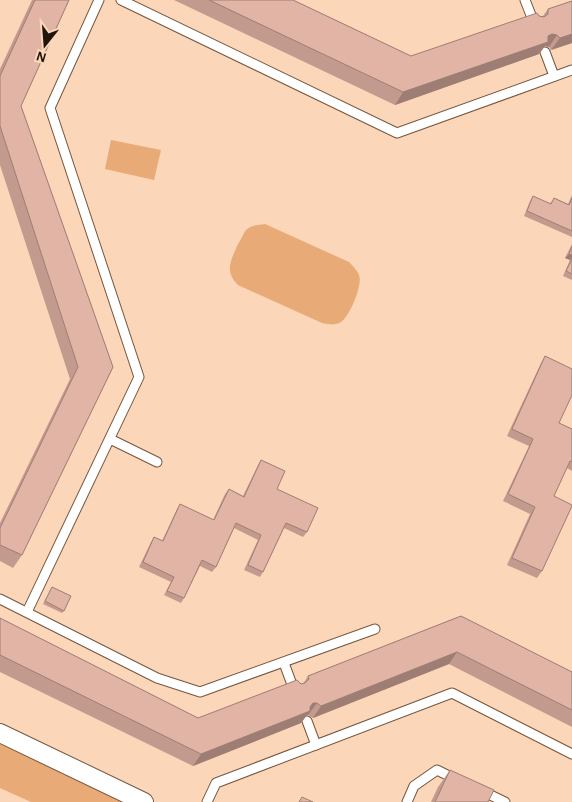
<svg xmlns="http://www.w3.org/2000/svg" width="572" height="802" viewBox="0 0 572 802" font-family="'Alegreya Sans',sans-serif">
<rect width="100%" height="100%" fill="#fbd6b9"/>
<g fill="#e8aa76">
<path d="M 111,140 L 161,150 L 154,180 L 105,169 Z"/>
<path d="M 265,224 L 349,262 C 353,266 357,270 359,275 C 363,284 350,316 341,322 C 335,326 329,324 322,323 L 238,285 C 224,271 231,260 238,244 C 241,240 243,234 246,230 C 252,225 258,225 265,224 Z"/>
<path d="M 0,743 L 125,802 L 31,802 L 0,788 Z"/>
</g>
<g fill="none" stroke-linecap="round" stroke-linejoin="round">
<g stroke="#76563d" stroke-width="11">
<g id="service">
<path d="M 121,0 L 397,133 L 572,70"/>
<path d="M 525,0 L 534,23"/>
<path d="M 545,52 L 554,76"/>
<path d="M 110,439 L 157,462"/>
<path d="M 0,599 L 157,678 L 200,692 L 375,629"/>
<path d="M 27,612 L 139,377 L 50,108 L 99,0"/>
<path d="M 284,663 L 294,690"/>
<path d="M 307,721 L 316,745"/>
<path d="M 482,791 L 505,802"/>
<path d="M 207,802 L 216,783 L 452,693 L 572,754"/>
<path d="M 407,802 L 414,786 L 437,770 L 457,780"/>
</g>
</g>
<g stroke="#76563d" stroke-width="20">
<path id="minor" d="M 0,733 L 144,802"/>
</g>
<use href="#service" stroke="#fff" stroke-width="9"/>
<use href="#minor" stroke="#fff" stroke-width="18"/>
</g>
<g fill="#c29b8e">
<path d="M 32,0 L 69,0 L 21,106 L 113,367 L 22,555 L 13,568 L 0,561 L 0,523 L 70,379 L 0,165 L 0,69 Z"/>
<path d="M 174,0 L 293,0 L 411,56 L 539,16 L 543,16 L 548,9 L 572,1 L 572,43 L 551,50 L 549,47 L 545,46 L 539,54 L 395,105 Z"/>
<path d="M 572,195 L 572,237 L 524,216 L 530,201 L 533,196 L 550,204 L 554,198 L 568,204 Z"/>
<path d="M 572,244 L 572,280 L 563,276 L 570,260 L 565,258 Z"/>
<path d="M 545,356 L 559,423 L 572,429 L 572,471 L 567,468 L 554,496 L 542,571 L 537,578 L 507,565 L 530,514 L 503,501 L 529,446 L 507,436 L 541,363 Z"/>
<path d="M 261,460 L 277,489 L 307,532 L 303,537 L 284,528 L 263,572 L 260,577 L 244,570 L 258,540 L 234,528 L 216,567 L 212,572 L 200,566 L 184,598 L 181,603 L 164,595 L 171,582 L 139,567 L 151,542 L 154,537 L 162,541 L 177,509 L 180,504 L 213,520 L 225,494 L 229,489 L 243,496 L 258,465 Z"/>
<path d="M 52,587 L 64,611 L 62,613 L 43,604 Z"/>
<path d="M 461,616 L 572,672 L 572,727 L 449,664 L 313,718 L 308,715 L 307,715 L 301,723 L 193,766 L 0,672 L 0,618 L 198,718 L 303,684 L 308,676 Z"/>
<path d="M 450,770 L 488,802 L 431,802 L 438,787 Z"/>
</g>
<g fill="#9e7e74">
<path d="M 552,34 L 557,35 L 549,47 L 545,46 L 539,54 L 395,105 L 403,92 L 548,36 Z"/>
<path d="M 572,34 L 572,43 L 551,50 L 560,38 Z"/>
<path d="M 569,254 L 572,255 L 572,258 L 570,260 L 565,258 Z"/>
<path d="M 457,652 L 449,664 L 313,718 L 321,706 Z"/>
<path d="M 313,703 L 317,703 L 308,715 L 307,715 L 301,723 L 193,766 L 201,754 Z"/>
</g>
<g fill="#e1b4a5" stroke="#9e7e74">
<path d="M 35,0 L 69,0 L 21,106 L 113,367 L 22,555 L 0,545 L 0,528 L 78,367 L 0,126 L 0,76 Z"/>
<path d="M 209,0 L 293,0 L 411,56 L 537,13 L 539,16 L 544,17 L 548,14 L 548,9 L 572,1 L 572,34 L 560,38 L 557,35 L 552,34 L 548,36 L 548,42 L 403,92 Z"/>
<path d="M 533,196 L 551,204 L 554,198 L 569,205 L 572,198 L 572,231 L 527,211 Z"/>
<path d="M 572,246 L 572,255 L 569,254 Z"/>
<path d="M 572,259 L 572,274 L 566,271 Z"/>
<path d="M 545,356 L 572,369 L 572,395 L 559,423 L 572,429 L 572,462 L 570,461 L 554,496 L 572,505 L 572,506 L 542,571 L 512,558 L 535,507 L 508,494 L 533,439 L 512,429 Z"/>
<path d="M 261,460 L 285,471 L 277,489 L 318,508 L 307,532 L 286,523 L 263,572 L 248,565 L 261,535 L 236,523 L 216,567 L 202,560 L 184,598 L 167,591 L 174,577 L 143,562 L 154,537 L 163,541 L 180,504 L 214,520 L 229,489 L 244,497 Z"/>
<path d="M 52,587 L 71,596 L 64,611 L 45,601 Z"/>
<path d="M 461,616 L 572,672 L 572,710 L 457,652 L 321,706 L 317,703 L 313,703 L 310,707 L 310,711 L 201,754 L 0,655 L 0,618 L 198,718 L 297,680 L 301,684 L 305,683 L 309,679 L 308,676 Z"/>
<path d="M 450,770 L 494,790 L 488,802 L 435,802 Z"/>
<path d="M 302,797 L 313,802 L 299,802 Z"/>
</g>
<g transform="translate(45 45) rotate(197)" stroke="#fbd6b9" stroke-width="4" paint-order="stroke">
<path d="M0-4L9 19L0 12L-9 19Z" fill="#21140a"/>
<text y="-8" font-size="14" font-weight="bold" text-anchor="middle" fill="#21140a">N</text>
</g>
</svg>
